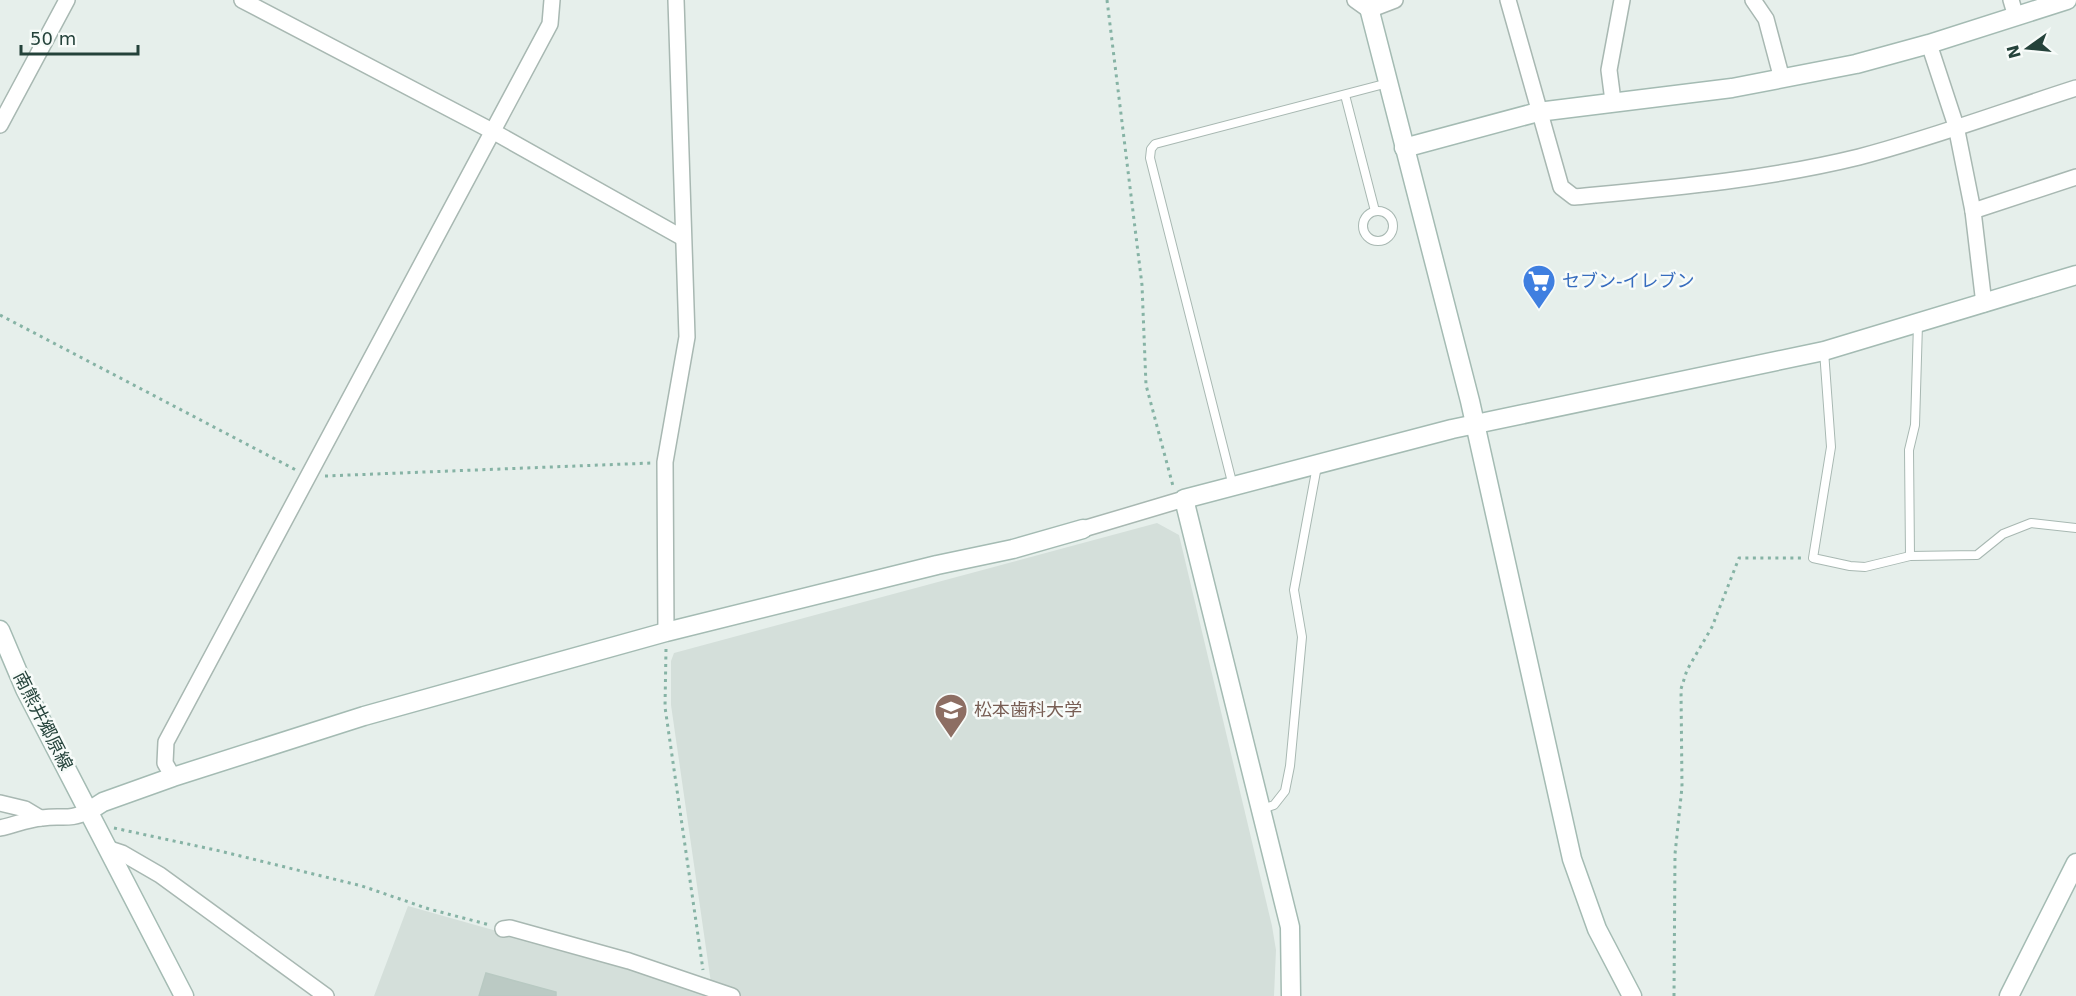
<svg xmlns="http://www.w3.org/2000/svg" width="2076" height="996" viewBox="0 0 2076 996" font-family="'DejaVu Sans','Noto Sans JP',sans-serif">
<rect width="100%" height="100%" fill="#e6efeb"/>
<path fill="#d4dfda" d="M 1157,523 L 1179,535 L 1272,926 L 1276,950 L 1274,996 L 374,996 L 408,906 L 696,987 L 698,993 L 707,996 L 711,983 L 671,705 L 671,661 L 674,653 Z"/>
<path fill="#bbcac4" stroke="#b8c9c2" stroke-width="1.5" d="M 486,973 L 556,992 L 556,996 L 479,996 Z"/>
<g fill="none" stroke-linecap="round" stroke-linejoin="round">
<g stroke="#a8b8b2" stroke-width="10">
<g id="lane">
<path d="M 1345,95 L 1375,211"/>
<circle cx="1378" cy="226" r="15"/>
<path d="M 1824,351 L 1831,447 L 1813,558 L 1850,566 L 1865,567 L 1910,556 L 1977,555 L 2003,534 L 2031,523 L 2076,528"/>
<path d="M 1233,486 L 1150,158 L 1151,149 L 1155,144 L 1388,83"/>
<path d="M 1910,556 L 1909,450 L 1915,425 L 1918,324"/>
<path d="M 1262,809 L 1274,805 L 1285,791 L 1290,766 L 1302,637 L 1294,590 L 1317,466"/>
</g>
</g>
<g stroke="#a8b8b2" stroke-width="18">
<g id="street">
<path d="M 242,0 L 494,132 L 683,238"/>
<path d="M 1355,0 L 1369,10 L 1395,0"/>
<path d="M 1508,0 L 1561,187 L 1574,197 C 1670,188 1765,180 1859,157 C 1932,138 2004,111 2076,88"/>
<path d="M 1753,0 L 1766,19 L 1782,79"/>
<path d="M 2011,0 L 2016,17"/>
<path d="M 1929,44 L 1956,126 L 1973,211 L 1984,304"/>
<path d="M 1613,101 L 1609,70 L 1622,0"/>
<path d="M 0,125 L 67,0"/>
<path d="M 1973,211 L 2076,177"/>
<path d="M 1083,529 L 1184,499"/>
<path d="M 666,632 L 665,462 L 687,337 L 676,0"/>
<path d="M 173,777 L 165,763 L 166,742 L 550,24 L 552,0"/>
<path d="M 0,803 L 25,809 L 40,818"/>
<path d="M 0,828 C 14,825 28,819 42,818 C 63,815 68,821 89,811"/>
<path d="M 107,848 L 122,853 L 160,875 L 326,996"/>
<path d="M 503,929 L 510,928 L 629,961 L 732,996"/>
</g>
</g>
<g stroke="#a4bbb3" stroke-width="21">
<g id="secondary">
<path d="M 1367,0 L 1470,401 L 1572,859 L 1597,929 L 1632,996"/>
<path d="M 1404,148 L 1538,112 L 1732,88 L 1856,64 L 1929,44 L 2067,0"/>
<path d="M 0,630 L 25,689 L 184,996"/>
<path d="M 89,811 L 103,802 L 173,777 L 364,716 L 666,632 L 937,565 L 1013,549 L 1083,529"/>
<path d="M 1291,996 L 1290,927 L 1184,499 L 1452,429 L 1824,351 L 2076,275"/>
<path d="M 2009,996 L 2076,863"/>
</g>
</g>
<g stroke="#86b3a5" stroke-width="3" stroke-dasharray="3 4.5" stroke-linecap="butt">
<path d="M 1107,0 L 1142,285 L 1146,385 L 1173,486"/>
<path d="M 0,315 L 296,470"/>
<path d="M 325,476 L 651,463"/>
<path d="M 666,649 L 665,707 L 703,970"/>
<path d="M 114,828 L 220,851 L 362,886 L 429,909 L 490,925"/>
<path d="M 1674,996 L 1675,854 L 1682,787 L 1681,689 L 1687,670 L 1712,627 L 1739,558 L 1802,558"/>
</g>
<use href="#lane" stroke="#fff" stroke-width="8"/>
<use href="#street" stroke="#fff" stroke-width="15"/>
<use href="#secondary" stroke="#fff" stroke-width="18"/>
</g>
<defs>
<g id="supermarket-pin" transform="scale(1.725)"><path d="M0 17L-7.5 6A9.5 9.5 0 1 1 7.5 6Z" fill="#3f7fe0" stroke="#f7fbf9"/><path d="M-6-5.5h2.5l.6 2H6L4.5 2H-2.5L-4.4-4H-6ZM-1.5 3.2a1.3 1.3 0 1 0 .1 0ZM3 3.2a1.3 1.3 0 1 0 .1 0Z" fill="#fff"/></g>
<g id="university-pin" transform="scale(1.725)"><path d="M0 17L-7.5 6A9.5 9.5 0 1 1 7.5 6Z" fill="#8d6e63" stroke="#f7fbf9"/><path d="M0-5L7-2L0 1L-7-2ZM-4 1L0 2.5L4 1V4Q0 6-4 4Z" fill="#fff"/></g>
</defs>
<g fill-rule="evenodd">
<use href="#supermarket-pin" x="1539" y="281"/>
<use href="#university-pin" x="951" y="710"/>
</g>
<g text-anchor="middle" stroke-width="5" stroke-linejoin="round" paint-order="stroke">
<g font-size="18" fill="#366cbe" stroke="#f7fbf9" text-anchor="start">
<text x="1562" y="287">セブン-イレブン</text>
</g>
<g font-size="18" fill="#785e54" stroke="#f7fbf9" text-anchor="start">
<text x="974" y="716">松本歯科大学</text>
</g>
<g font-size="18" fill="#24423a" stroke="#f7fbf9">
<text transform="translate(43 721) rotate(63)" y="6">南熊井郷原線</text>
</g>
</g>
<g transform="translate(2028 48) rotate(255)" stroke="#f7fbf9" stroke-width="4.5" paint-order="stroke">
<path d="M0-4.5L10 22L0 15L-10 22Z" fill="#24423a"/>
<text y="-9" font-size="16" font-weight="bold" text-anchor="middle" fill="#24423a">N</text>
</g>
<path d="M21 45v9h117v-9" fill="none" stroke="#24423a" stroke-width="3"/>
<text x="30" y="45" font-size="18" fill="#24423a" stroke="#f7fbf9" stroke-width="4.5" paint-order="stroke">50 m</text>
</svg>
